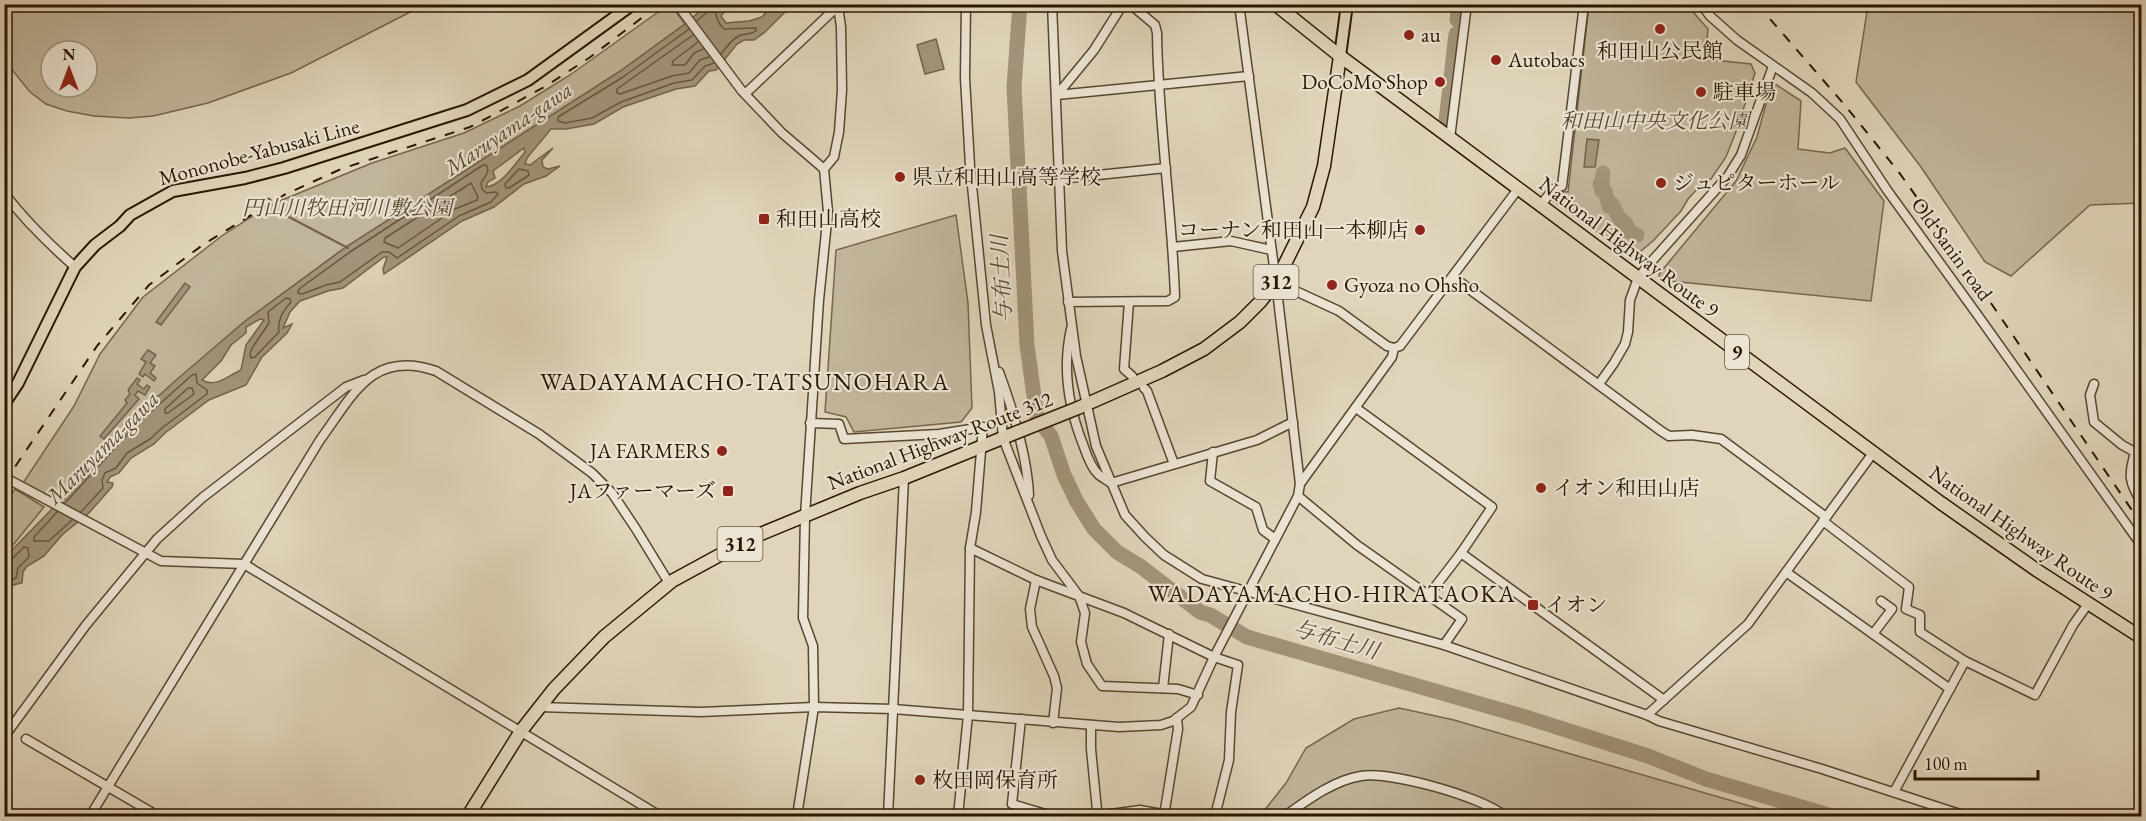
<svg xmlns="http://www.w3.org/2000/svg" width="2146" height="821" viewBox="0 0 2146 821" font-family="'EB Garamond','Noto Serif JP',serif">
<rect width="100%" height="100%" fill="#e0d5bb"/>
<filter id="stains"><feTurbulence type="fractalNoise" baseFrequency=".00333" numOctaves="4"/><feColorMatrix values="0 0 0 0 .2 0 0 0 0 .09 0 0 0 0 .02 0 0 0 .5 -.17"/></filter>
<radialGradient id="worn" r=".72"><stop offset=".6" stop-color="#630" stop-opacity="0"/><stop offset="1" stop-color="#630" stop-opacity=".3"/></radialGradient>
<g fill="#c1b59b" stroke="#76664e" stroke-width="1.5" fill-rule="evenodd">
<path d="M 5,4 L 424,4 L 424,5 L 291,73 L 208,103 L 153,116 L 129,118 L 94,116 L 67,111 L 46,104 L 30,92 L 13,71 L 5,48 ZM 51,51 L 87,51 L 87,87 L 51,87 Z"/>
<path d="M 668,5 L 671,5 L 685,24 L 619,72 L 346,247 L 244,322 L 131,421 L 58,502 L 23,483 L 74,406 L 100,354 L 143,297 L 223,235 L 270,205 L 372,163 L 464,133 L 520,106 L 570,75 Z"/>
<path d="M 1589,5 L 1687,5 L 1708,29 L 1705,59 L 1751,64 L 1755,73 L 1737,129 L 1726,157 L 1711,179 L 1703,183 L 1688,199 L 1681,211 L 1653,241 L 1636,255 L 1630,256 L 1551,199 L 1557,191 L 1568,192 Z"/>
<path d="M 1868,5 L 2141,5 L 2141,203 L 2090,205 L 2011,276 L 1985,262 L 1921,167 L 1856,82 Z"/>
<path d="M 1772,82 L 1801,101 L 1798,149 L 1830,153 L 1845,148 L 1884,201 L 1871,301 L 1660,280 L 1659,274 L 1736,181 L 1757,137 Z"/>
<path d="M 956,215 L 968,303 L 972,408 L 961,422 L 854,432 L 846,417 L 825,412 L 836,250 Z"/>
<path d="M 15,489 L 44,507 L 13,545 L 5,552 L 5,503 Z"/>
<path d="M 1399,708 L 1454,720 L 1784,816 L 1260,816 L 1286,783 L 1306,748 L 1354,719 Z"/>
</g>
<g fill="#a2947b" stroke="#72624a" stroke-width="1.5" fill-rule="evenodd">
<path d="M 707,5 L 724,5 L 719,8 L 725,11 L 721,16 L 726,23 L 749,21 L 762,17 L 772,5 L 792,5 L 765,32 L 754,40 L 744,40 L 737,44 L 716,70 L 709,71 L 695,86 L 676,89 L 623,107 L 594,124 L 566,129 L 551,129 L 527,158 L 525,164 L 530,165 L 553,148 L 542,160 L 543,167 L 548,169 L 560,166 L 546,176 L 524,184 L 494,207 L 462,221 L 384,274 L 383,269 L 387,257 L 384,257 L 343,288 L 328,291 L 300,301 L 290,312 L 283,328 L 292,324 L 287,333 L 262,357 L 246,385 L 209,400 L 165,433 L 154,444 L 131,458 L 119,473 L 110,477 L 107,482 L 113,483 L 112,487 L 88,514 L 63,534 L 44,556 L 26,567 L 23,572 L 22,583 L 9,586 L 7,593 L 9,600 L 5,607 L 5,566 L 7,555 L 50,511 L 131,421 L 175,381 L 244,322 L 346,247 L 619,72 L 685,24 ZM 524,148 L 525,152 C 515,164 502,185 486,187 L 488,182 L 495,178 L 493,171 ZM 260,319 L 264,320 L 246,345 L 241,370 C 228,376 216,388 202,380 L 221,361 L 231,345 L 246,333 L 246,327 Z"/>
<path d="M 936,39 L 944,69 L 925,74 L 917,45 Z"/>
<path d="M 1587,139 L 1599,140 L 1595,167 L 1584,167 Z"/>
<path d="M 185,283 L 190,287 L 161,325 L 156,322 Z"/>
<path d="M 148,350 L 156,355 L 150,363 L 155,366 L 150,373 L 156,378 L 154,381 L 145,374 L 143,377 L 139,374 L 146,362 L 141,359 Z"/>
<path d="M 137,378 L 140,380 L 137,384 L 144,389 L 147,385 L 150,387 L 145,395 L 138,391 L 135,395 L 139,399 L 104,439 L 100,436 L 127,403 L 125,400 L 130,394 L 128,390 Z"/>
</g>
<g fill="none" stroke-linecap="round" stroke-linejoin="round">
<g stroke="#66563e" stroke-width="1.5">
<path d="M 697,21 L 712,8 C 718,13 715,22 724,29 L 756,28 L 756,31 C 750,35 747,33 741,35 C 732,38 727,47 721,54"/>
<path d="M 689,29 L 623,77 L 558,117 L 558,121 L 565,123 L 592,118 L 621,102 L 674,83 L 692,80 L 705,66 L 714,63"/>
<path d="M 693,35 L 617,89 L 617,93 L 620,94 L 672,76 L 689,73 L 700,60 L 709,57"/>
<path d="M 698,42 L 673,61 L 672,65 L 685,65 L 694,53 L 703,49"/>
<path d="M 483,165 L 486,165 C 491,172 484,177 481,183 L 482,189 L 486,193 L 496,192 L 498,194 L 491,202 L 459,216 L 397,258 L 389,252 L 382,252 L 340,282 L 326,285 L 302,294 L 298,293 L 299,289 L 350,252 Z"/>
<path d="M 519,169 L 528,171 L 529,175 L 509,188 L 506,188 L 505,184 Z"/>
<path d="M 471,183 L 478,197 L 477,200 L 455,209 L 398,248 L 384,242 L 385,238 Z"/>
<path d="M 286,298 L 290,299 L 291,302 C 283,311 277,320 279,332 L 255,357 L 251,358 L 250,354 L 252,348 L 269,323 L 268,312 Z"/>
<path d="M 188,388 L 192,388 L 194,394 L 168,413 L 165,413 L 165,409 Z"/>
<path d="M 65,503 L 135,426 L 192,375 L 196,374 L 197,383 L 207,390 L 207,394 L 162,428 L 150,439 L 127,453 L 116,468 L 105,473 L 102,480 L 103,488 L 81,512"/>
<path d="M 57,512 L 34,537 L 34,541 L 49,541 L 72,520"/>
<path d="M 4,562 L 10,561 L 24,547 L 28,548 L 29,557 L 18,568 L 16,578 L 4,583"/>
</g>
<g stroke="#72624a" stroke-width="2">
<path d="M 259,198 L 270,199 L 277,212"/>
<path d="M 287,216 L 348,248"/>
</g>
<g stroke="#a2947b" stroke-width="15">
<path d="M 1020,4 L 1014,87 L 1027,345 L 1037,418 L 1051,436 L 1064,475 L 1077,502 L 1094,529 L 1117,552 L 1140,566 L 1200,612 L 1210,615 L 1247,637 L 1522,716 L 1648,756 L 1706,779 L 1832,816"/>
<path d="M 1457,20 L 1459,4"/>
<path d="M 1446,121 L 1456,34"/>
<path d="M 1603,173 L 1602,183 L 1600,184 L 1602,191 L 1605,191 L 1609,206 L 1612,204 L 1619,218 L 1627,225 L 1624,229 L 1637,235"/>
</g>
<g stroke="#58462f" stroke-width="11">
<g id="minor">
<path d="M 677,4 L 742,91 L 782,133 L 824,169 L 828,212 L 819,300 L 805,516 L 803,618 L 813,646 L 814,707 L 797,816"/>
<path d="M 966,4 L 965,78 L 970,166 L 986,325 L 999,392 L 1003,438 L 1041,536 L 1052,560 L 1079,596 L 1085,613 L 1081,642 L 1087,664 L 1102,686 L 1178,689 L 1198,695"/>
<path d="M 1052,4 L 1062,251 L 1076,356 L 1096,446 L 1125,515 L 1145,537 L 1164,555 L 1202,579 L 1444,645 L 1647,715 L 1659,721 L 1822,769 L 1966,816"/>
<path d="M 1701,4 L 1710,16 L 1737,40 L 1812,93 L 1840,119 L 1887,190 L 1979,317 L 2142,546"/>
<path d="M 745,94 L 839,5"/>
<path d="M 1057,95 L 1249,76"/>
<path d="M 1057,95 L 1094,50 L 1123,4"/>
<path d="M 1450,138 L 1467,4"/>
<path d="M 824,169 L 834,157 L 839,132 L 842,90 L 841,27 L 838,6"/>
<path d="M 1059,179 L 1166,168"/>
<path d="M 4,193 C 26,222 49,244 75,267"/>
<path d="M 1541,205 L 1553,189 L 1562,186 L 1584,4"/>
<path d="M 1173,247 L 1231,241 L 1271,250"/>
<path d="M 1453,277 L 1661,431 L 1669,436 L 1692,435 L 1721,439 L 1826,517"/>
<path d="M 1276,282 L 1339,311 L 1387,346 L 1394,348 L 1400,346 L 1518,189"/>
<path d="M 1068,302 L 1168,301 L 1175,297 C 1172,209 1158,121 1157,33 L 1155,25 L 1130,4"/>
<path d="M 1129,302 L 1124,369 L 1132,376"/>
<path d="M 1071,329 C 1062,369 1069,410 1084,447 C 1087,456 1092,469 1099,475 C 1103,478 1107,480 1111,483 L 1257,440 L 1293,422"/>
<path d="M 999,372 C 1013,410 1027,454 1029,495"/>
<path d="M 1599,384 L 1614,363 L 1625,344 L 1628,332 L 1630,300 L 1638,278 L 1651,262 L 1728,176 L 1741,155 L 1773,66"/>
<path d="M 2094,384 L 2090,395 L 2094,422 L 2122,445 L 2142,456"/>
<path d="M 1144,388 L 1147,391 L 1174,464"/>
<path d="M 1356,408 L 1492,507 L 1461,553 L 1428,596"/>
<path d="M 810,423 L 839,424 L 844,439 L 939,434 L 983,427 L 976,512 L 970,548 L 968,715 L 958,816"/>
<path d="M 1213,452 L 1210,481 L 1256,507 L 1263,530 L 1275,539"/>
<path d="M 2135,453 C 2128,475 2129,483 2142,503"/>
<path d="M 4,477 L 161,561 L 244,564 L 660,816"/>
<path d="M 1300,484 L 1392,357 L 1394,348"/>
<path d="M 1298,496 L 1357,545 L 1462,619 L 1444,645"/>
<path d="M 1823,521 L 1909,587 L 1906,609 L 1920,615 L 1920,632 L 1965,661"/>
<path d="M 970,548 L 1036,580 L 1124,613 L 1214,657 L 1238,665 L 1231,712 L 1229,760 L 1215,816"/>
<path d="M 1461,553 L 1664,700"/>
<path d="M 1786,572 L 1950,689"/>
<path d="M 1036,580 L 1030,609 L 1032,627 L 1054,676 L 1057,688 L 1053,723"/>
<path d="M 1873,634 L 1892,609 L 1881,601"/>
<path d="M 1163,688 L 1169,634"/>
<path d="M 539,707 L 701,712 L 814,707 L 893,709 L 1119,727 L 1161,725 L 1173,721 L 1191,707 L 1214,657 L 1298,496 L 1300,484 L 1276,282 L 1239,4"/>
<path d="M 1647,715 L 1748,624 L 1873,453"/>
<path d="M 1021,719 L 1012,804 L 1052,816"/>
<path d="M 1091,725 L 1091,749 L 1097,810 L 1095,816"/>
<path d="M 4,737 L 86,625 L 157,539 L 202,498 L 346,387 L 364,380"/>
<path d="M 26,739 L 158,816"/>
<path d="M 1894,792 L 1965,661 L 2035,695 L 2073,625 L 2088,604"/>
<path d="M 90,816 L 320,440 C 353,395 372,349 436,371 L 539,434 L 592,473 L 612,493 L 636,529 L 669,583"/>
<path d="M 888,816 L 904,478"/>
<path d="M 1096,816 L 1140,810 L 1173,816"/>
<path d="M 1164,816 L 1178,729 L 1177,718"/>
<path d="M 1285,816 C 1306,801 1334,780 1361,776 C 1391,771 1482,797 1505,816"/>
</g>
</g>
<g stroke="#2a1700" stroke-width="14">
<g id="major">
<path d="M 1340,56 L 1347,4"/>
<path d="M 4,404 L 18,383 L 75,267 L 95,245 L 120,226 L 130,215 L 173,191 L 245,178 L 284,168 L 467,110 L 528,80 L 633,4"/>
</g>
</g>
<g stroke="#2a1700" stroke-width="15">
<g id="highway">
<path d="M 1275,4 L 1340,56 L 1941,503 L 2038,571 L 2142,638"/>
<path d="M 1078,408 L 1162,371 L 1204,349 L 1240,322 L 1260,302 L 1276,282 L 1313,207 L 1324,166 L 1340,56"/>
<path d="M 468,816 L 521,731 L 554,689 L 604,637 L 672,581 L 751,538 L 860,493 L 904,478 L 1010,435"/>
</g>
</g>
<use href="#minor" stroke="#ebe4d3" stroke-width="8"/>
<use href="#major" stroke="#e0d5bb" stroke-width="10"/>
<use href="#highway" stroke="#e0d5bb" stroke-width="12"/>
<g stroke="#2a1700" stroke-width="2" stroke-dasharray="10 10" stroke-linecap="butt">
<path d="M 1757,4 L 1843,103 L 1898,171 L 1963,262 L 2142,525"/>
<path d="M 4,483 L 97,346 L 149,285 L 204,244 L 284,195 L 341,169 L 470,127 L 495,114 L 546,86 L 589,58 L 660,4"/>
</g>
<g stroke="#2a1700" stroke-width="15" stroke-linecap="butt">
<path id="highway-bridge" d="M 1010,435 L 1078,408"/>
</g>
<use href="#highway-bridge" stroke="#e0d5bb" stroke-width="12"/>
</g>
<g fill="#8f2418" stroke="#ebe4d3" stroke-width="2">
<circle cx="1660" cy="29" r="6"/>
<circle cx="1409" cy="35" r="6"/>
<circle cx="1496" cy="60" r="6"/>
<circle cx="1440" cy="82" r="6"/>
<circle cx="1701" cy="92" r="6"/>
<circle cx="900" cy="177" r="6"/>
<circle cx="1661" cy="183" r="6"/>
<rect x="758" y="213" width="12" height="12" rx="3"/>
<circle cx="1420" cy="230" r="6"/>
<circle cx="1332" cy="285" r="6"/>
<circle cx="722" cy="451" r="6"/>
<circle cx="1541" cy="488" r="6"/>
<rect x="722" y="485" width="12" height="12" rx="3"/>
<rect x="1527" y="599" width="12" height="12" rx="3"/>
<circle cx="920" cy="780" r="6"/>
</g>
<g text-anchor="middle" stroke-width="4.5" stroke-linejoin="round" paint-order="stroke">
<g fill="#ebe4d3" stroke="#64543f" stroke-width="1.5">
<rect x="1253.5" y="265" width="45" height="34" rx="4.5"/>
<rect x="1725" y="335" width="24" height="34" rx="4.5"/>
<rect x="717.5" y="527" width="45" height="34" rx="4.5"/>
</g>
<g font-size="20" font-weight="bold" fill="#2a1700">
<text x="1276" y="289">312</text>
<text x="1737" y="359">9</text>
<text x="740" y="551">312</text>
</g>
<g font-size="21" fill="#2a1700" stroke="#ebe4d3" text-anchor="start">
<text x="1421" y="42">au</text>
<text x="1660" y="58" text-anchor="middle">和田山公民館</text>
<text x="1508" y="67">Autobacs</text>
<text x="1428" y="89" text-anchor="end">DoCoMo Shop</text>
<text x="1713" y="99">駐車場</text>
<text x="912" y="184">県立和田山高等学校</text>
<text x="1673" y="190">ジュピターホール</text>
<text x="776" y="226">和田山高校</text>
<text x="1408" y="237" text-anchor="end">コーナン和田山一本柳店</text>
<text x="1344" y="292">Gyoza no Ohsho</text>
<text x="710" y="458" text-anchor="end">JA FARMERS</text>
<text x="1553" y="495">イオン和田山店</text>
<text x="716" y="498" text-anchor="end">JAファーマーズ</text>
<text x="1545" y="612">イオン</text>
<text x="932" y="787">枚田岡保育所</text>
</g>
<g font-size="21" font-style="italic" fill="#57462e" stroke="#ebe4d3">
<text x="1655" y="128">和田山中央文化公園</text>
<text x="347" y="215">円山川牧田河川敷公園</text>
</g>
<g font-size="21" fill="#2a1700" stroke="#ebe4d3">
<text transform="translate(259 152) rotate(-15)" y="7">Mononobe-Yabusaki Line</text>
<text transform="translate(1629 247) rotate(37)" y="7">National Highway Route 9</text>
<text transform="translate(1952 249) rotate(54)" y="7">Old Sanin road</text>
<text transform="translate(940 441) rotate(-21)" y="7">National Highway Route 312</text>
<text transform="translate(2021 533) rotate(35)" y="7">National Highway Route 9</text>
</g>
<g font-size="22" font-style="italic" fill="#5a4931" stroke="#ebe4d3">
<text transform="translate(508 128) rotate(-34)" y="8">Maruyama-gawa</text>
<text transform="translate(1001 279) rotate(-93)" y="8">与布土川</text>
<text transform="translate(102 447) rotate(-45)" y="8">Maruyama-gawa</text>
<text transform="translate(1336 639) rotate(16)" y="8">与布土川</text>
</g>
<g font-size="24" letter-spacing="1.5" fill="#2a1700" stroke="#ebe4d3">
<text x="745" y="390">WADAYAMACHO-TATSUNOHARA</text>
<text x="1332" y="602">WADAYAMACHO-HIRATAOKA</text>
</g>
</g>
<rect width="2146" height="821" fill="none" stroke="#e0d5bb" stroke-width="24"/>
<rect x="6" y="6" width="2134" height="809" fill="none" stroke="#2a1700" stroke-width="3"/>
<rect x="12" y="12" width="2122" height="797" fill="none" stroke="#2a1700" stroke-width="1.5"/>
<g transform="translate(69 69)"><circle r="28" fill="#ebe4d3" stroke="#9e927f" stroke-width="1.5"/>
<path d="M0-4.5L10 22L0 15L-10 22Z" fill="#8f2418"/>
<text y="-9" font-size="16" font-weight="bold" text-anchor="middle" fill="#2a1700">N</text>
</g>
<path d="M1915 770v9h123v-9" fill="none" stroke="#2a1700" stroke-width="3"/>
<text x="1924" y="770" font-size="18" fill="#2a1700" stroke="#ebe4d3" stroke-width="4.5" paint-order="stroke">100 m</text>
<rect width="100%" height="100%" filter="url(#stains)"/>
<rect width="100%" height="100%" fill="url(#worn)"/>
</svg>
